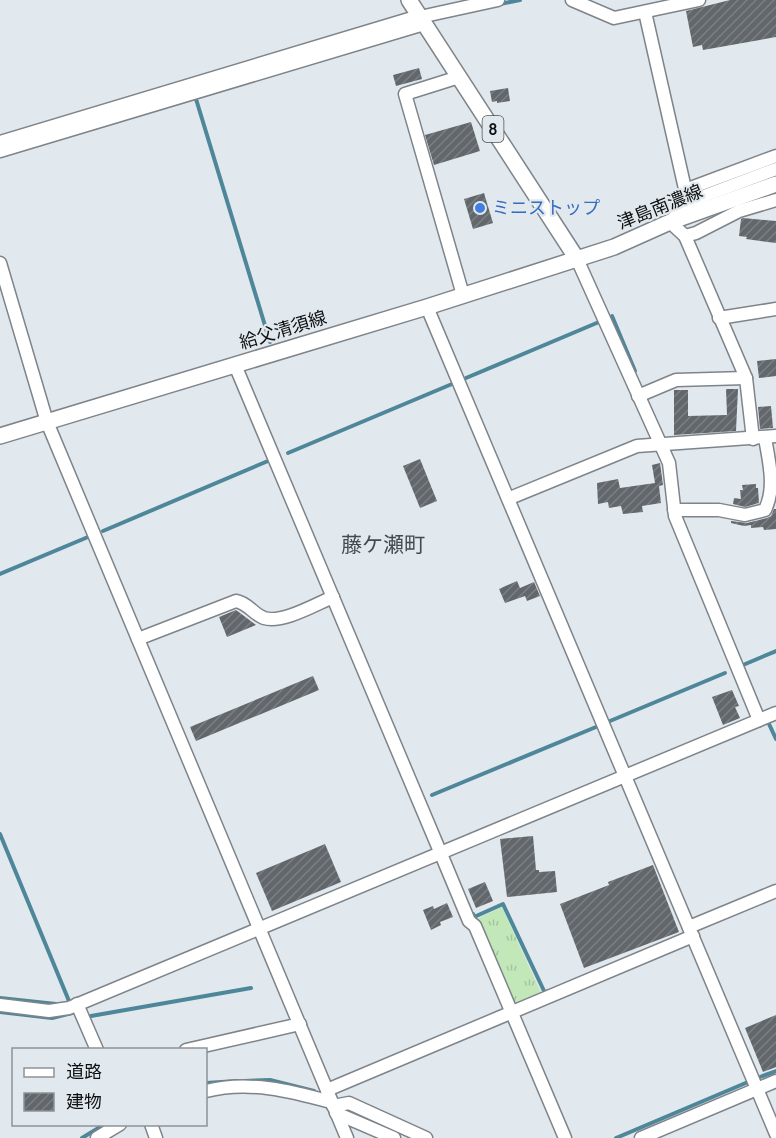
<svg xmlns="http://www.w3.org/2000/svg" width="776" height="1138" viewBox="0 0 776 1138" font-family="Quicksand,'Noto Sans JP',sans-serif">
<defs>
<pattern id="grass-tufts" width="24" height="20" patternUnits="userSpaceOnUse" patternTransform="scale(1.5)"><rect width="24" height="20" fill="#c2e7b9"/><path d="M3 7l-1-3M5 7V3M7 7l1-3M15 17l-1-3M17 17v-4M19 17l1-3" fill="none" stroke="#a6c59e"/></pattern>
<pattern id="building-hatch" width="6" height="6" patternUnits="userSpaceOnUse" patternTransform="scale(1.5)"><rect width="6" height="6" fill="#62676c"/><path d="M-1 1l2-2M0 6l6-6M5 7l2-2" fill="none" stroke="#7c7f83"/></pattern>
</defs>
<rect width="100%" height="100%" fill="#e2e9ee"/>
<path fill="url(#grass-tufts)" d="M 502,907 L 542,995 L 518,1005 L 512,1004 L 476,919 Z"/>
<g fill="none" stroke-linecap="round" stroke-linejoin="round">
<g stroke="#4e8799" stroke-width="4">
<path d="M 500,4 L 520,0"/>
<path d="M 196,99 L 270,342"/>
<path d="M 612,316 L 635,371"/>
<path d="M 466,378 L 599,322"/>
<path d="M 288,453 L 452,384"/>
<path d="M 103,531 L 268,461"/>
<path d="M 0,574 L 88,537"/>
<path d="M 743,665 L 776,651"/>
<path d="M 610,721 L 725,673"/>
<path d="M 769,724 L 776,739"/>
<path d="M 432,795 L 596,727"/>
<path d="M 0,834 L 69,1001"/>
<path d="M 473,914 L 474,917 L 503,904 L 545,993 L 548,991"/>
<path d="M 0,998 L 56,1004"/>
<path d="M 0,1012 L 52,1018 L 72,1013"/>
<path d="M 91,1016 L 251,988"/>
<path d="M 760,1077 L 776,1071"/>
<path d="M 244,1081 L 270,1080 L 314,1091"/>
<path d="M 206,1083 L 237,1081"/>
<path d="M 82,1138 L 105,1124"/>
<path d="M 616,1138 L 748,1082"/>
</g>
</g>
<g fill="url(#building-hatch)">
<path d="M 730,0 L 776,0 L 776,37 L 703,50 L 702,45 L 693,47 L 686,11 Z"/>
<path d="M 419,68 L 422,79 L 396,86 L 393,75 Z"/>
<path d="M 508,88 L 510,101 L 497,103 L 497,101 L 492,102 L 490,91 Z"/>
<path d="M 471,122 L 480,151 L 434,165 L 425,135 Z"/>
<path d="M 484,193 L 493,223 L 473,229 L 464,199 Z"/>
<path d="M 743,218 L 776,221 L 776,243 L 746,239 L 747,237 L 739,236 L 741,219 Z"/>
<path d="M 776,359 L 776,376 L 759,378 L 757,361 Z"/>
<path d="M 726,389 L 738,389 L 736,431 L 674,435 L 674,390 L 688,390 L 688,416 L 727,415 Z"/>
<path d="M 771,406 L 773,428 L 760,429 L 758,407 Z"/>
<path d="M 420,459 L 437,501 L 420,508 L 403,466 Z"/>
<path d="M 660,463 L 663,485 L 659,486 L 661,503 L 642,506 L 643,512 L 623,514 L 621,506 L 609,508 L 608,502 L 598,504 L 597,483 L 618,479 L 620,488 L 655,483 L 652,465 Z"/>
<path d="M 756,484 L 756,488 L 758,488 L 759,503 L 745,507 L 733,504 L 734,498 L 741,499 L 740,490 L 743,490 L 742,485 Z"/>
<path d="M 774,509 L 776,509 L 776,529 L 764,530 L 763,527 L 751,528 L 751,525 L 744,526 L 731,523 L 731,521 L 747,523 L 767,518 L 771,516 Z"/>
<path d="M 517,581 L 520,588 L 534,582 L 540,596 L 527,601 L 525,596 L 505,603 L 499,589 Z"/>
<path d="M 236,610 L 256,625 L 227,637 L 219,617 Z"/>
<path d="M 313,676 L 319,690 L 196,741 L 190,727 Z"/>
<path d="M 732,690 L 739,706 L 735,707 L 740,718 L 723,725 L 712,697 Z"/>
<path d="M 533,836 L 536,870 L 539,870 L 539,872 L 555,871 L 557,892 L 507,897 L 500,839 Z"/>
<path d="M 325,844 L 341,882 L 272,911 L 256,873 Z"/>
<path d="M 653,865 L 679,932 L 584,968 L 560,904 L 609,885 L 608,882 Z"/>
<path d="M 485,882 L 493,901 L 476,908 L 468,889 Z"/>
<path d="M 447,903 L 453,917 L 440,922 L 441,925 L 431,930 L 423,910 L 433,906 L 434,909 Z"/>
<path d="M 776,1015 L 776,1067 L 763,1072 L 745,1028 Z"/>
</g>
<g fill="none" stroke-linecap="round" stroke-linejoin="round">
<g stroke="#7e8489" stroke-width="15">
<g id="minor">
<path d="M 572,0 L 614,18 L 699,0"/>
<path d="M 645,12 L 688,202"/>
<path d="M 420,17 L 498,0"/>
<path d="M 459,77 L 405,94 L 463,295"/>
<path d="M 0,142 L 419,16"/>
<path d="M 0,151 L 424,24"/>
<path d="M 776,169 L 688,202 L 670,222 L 685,236 L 696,233 L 739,211 L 776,200"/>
<path d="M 685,190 L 776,156"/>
<path d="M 685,236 L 746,378 L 753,439"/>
<path d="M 577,259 L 669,463 L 675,516 L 759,720"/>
<path d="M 0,263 L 47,422 L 347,1138"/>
<path d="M 427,307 L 776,1134"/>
<path d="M 719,318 L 776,309"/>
<path d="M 235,365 L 441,854 L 469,921 L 475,926 L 565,1138"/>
<path d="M 638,396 L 676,380 L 746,378"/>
<path d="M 510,498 L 637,446 L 776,436"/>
<path d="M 674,510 L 719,510 L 745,515 L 765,510 C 776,487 769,462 765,438"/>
<path d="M 138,639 L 236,601 C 248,603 253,614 264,618 C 282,624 316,604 333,597"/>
<path d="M 689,927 L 776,891"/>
<path d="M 77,1004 L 97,1050"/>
<path d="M 0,1005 L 49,1011 L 69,1008 L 776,713"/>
<path d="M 186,1050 L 300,1024"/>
<path d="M 327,1090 L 693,936"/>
<path d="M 206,1091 C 248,1080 291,1091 331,1102"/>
<path d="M 333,1106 L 349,1103 L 426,1138"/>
<path d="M 336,1113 L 394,1138"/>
<path d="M 151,1124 L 156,1138"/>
<path d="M 97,1138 L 120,1124"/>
<path d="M 641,1138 L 776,1081"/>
</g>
</g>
<g stroke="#7e8489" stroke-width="18">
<g id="major">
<path d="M 409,0 L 577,259"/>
<path d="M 0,436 L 427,307 L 614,247 L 670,222 L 776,184"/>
</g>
</g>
<use href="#minor" stroke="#fff" stroke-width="12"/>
<use href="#major" stroke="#fff" stroke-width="15"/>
</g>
<circle fill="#3f7fe0" stroke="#e2e9ee" stroke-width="2" cx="480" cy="208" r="6"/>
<g text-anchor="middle" stroke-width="4.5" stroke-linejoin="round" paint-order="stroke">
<rect fill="#e2e9ee" stroke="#4e5153" stroke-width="1.5" x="482.5" y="116" width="21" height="26" rx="4.5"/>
<g font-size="16" font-weight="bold" fill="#0e1011">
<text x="493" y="135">8</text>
</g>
<g font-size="18" fill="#0e1011" stroke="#e2e9ee">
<text transform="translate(660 207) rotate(-22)" y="6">津島南濃線</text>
<text transform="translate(283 330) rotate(-17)" y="6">給父清須線</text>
</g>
<g font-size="18" fill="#366cbe" stroke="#e2e9ee" text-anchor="start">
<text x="492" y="214">ミニストップ</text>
</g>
<g font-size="21" fill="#454a4f" stroke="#e2e9ee">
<text x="383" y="552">藤ケ瀬町</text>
</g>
</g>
<rect x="12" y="1048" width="195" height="78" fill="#e2e9ee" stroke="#8d9296" stroke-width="1.5"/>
<rect x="24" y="1068" width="30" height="9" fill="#ffffff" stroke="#8d9296" stroke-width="1.5"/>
<text x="66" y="1078" font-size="18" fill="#0e1011">道路</text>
<rect x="24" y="1093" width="30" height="18" fill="url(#building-hatch)" stroke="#8d9296" stroke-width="1.5"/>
<text x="66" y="1108" font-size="18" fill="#0e1011">建物</text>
</svg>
